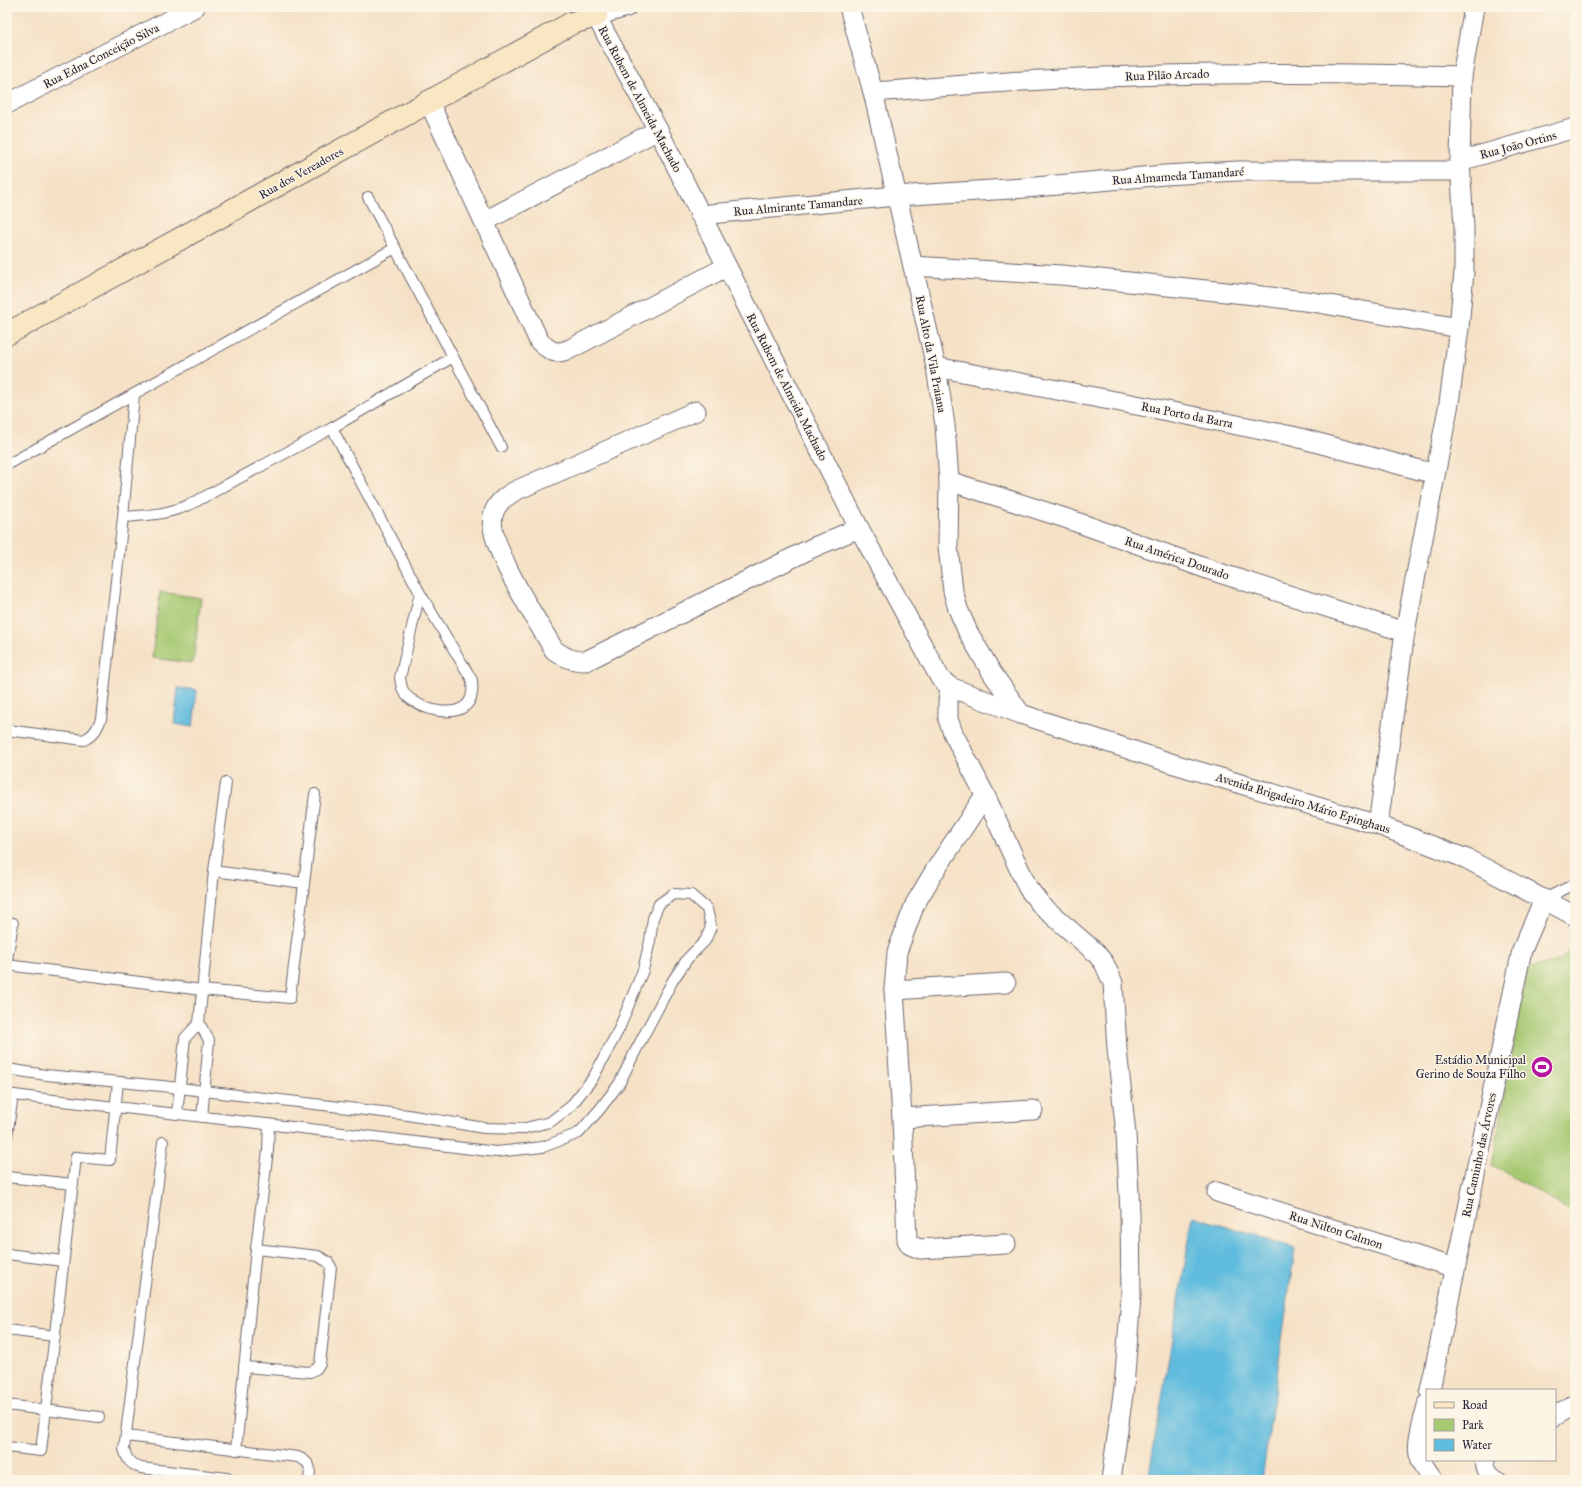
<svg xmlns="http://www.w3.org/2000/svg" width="1582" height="1487" viewBox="0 0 1582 1487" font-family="'IM FELL Great Primer',serif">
<rect width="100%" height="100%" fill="#fcf5e5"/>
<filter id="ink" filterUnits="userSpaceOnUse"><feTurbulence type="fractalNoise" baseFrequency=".025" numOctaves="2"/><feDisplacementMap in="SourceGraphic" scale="8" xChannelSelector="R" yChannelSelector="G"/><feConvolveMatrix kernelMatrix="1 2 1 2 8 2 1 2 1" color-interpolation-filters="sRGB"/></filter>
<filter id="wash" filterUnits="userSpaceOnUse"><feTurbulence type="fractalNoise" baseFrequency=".012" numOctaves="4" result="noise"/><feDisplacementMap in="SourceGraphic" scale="16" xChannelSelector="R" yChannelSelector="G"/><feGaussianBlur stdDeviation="0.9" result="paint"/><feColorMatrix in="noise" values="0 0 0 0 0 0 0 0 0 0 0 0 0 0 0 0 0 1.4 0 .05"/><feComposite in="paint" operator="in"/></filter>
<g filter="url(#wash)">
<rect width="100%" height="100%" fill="#f5e1c6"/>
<g fill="#a6c972" stroke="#647656">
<path d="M 160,592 L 201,598 L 193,663 L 152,658 Z"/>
<path d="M 1575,945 L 1575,1213 L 1492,1165 L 1527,969 L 1560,960 Z"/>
</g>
<g fill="#60bcde" stroke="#416f8c">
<path d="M 178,688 L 197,690 L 193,727 L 174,724 Z"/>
<path d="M 1193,1216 L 1295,1248 L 1262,1480 L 1148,1480 Z"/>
</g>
</g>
<g filter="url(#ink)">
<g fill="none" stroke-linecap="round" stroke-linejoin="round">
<g stroke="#6c656c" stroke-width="12">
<g id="lane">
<path d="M 368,197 L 501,447"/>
<path d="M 332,428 L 420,593 L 472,680 C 472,684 473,689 472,693 C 469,717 438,713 422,706 C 415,702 406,698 403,690 C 401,687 401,682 400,678 L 420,593"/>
<path d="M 7,465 L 395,248"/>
<path d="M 123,517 C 150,515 167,515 193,503 L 332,428 L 453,357"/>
<path d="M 7,730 L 84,740 C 94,735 97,729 101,719 L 123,517 L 134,394"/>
<path d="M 214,871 L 304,883"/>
<path d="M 1544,899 L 1575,884"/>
<path d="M 7,960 L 13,923"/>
<path d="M 7,965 L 202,990 L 290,998 L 315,794"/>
<path d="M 7,1069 L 46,1075 L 162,1086 L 408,1115 L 484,1128 L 521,1129 L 550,1122 L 570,1107 L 593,1078 L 619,1029 L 643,970 L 650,941 L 653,918 L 659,904 L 673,894 L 691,895 L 707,909 L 711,927 L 705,941 L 688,958 L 673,980 L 636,1050 L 619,1084 L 600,1109 L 579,1133 L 543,1147 L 496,1152 L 310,1129 L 45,1099 L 7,1094"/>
<path d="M 177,1114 L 185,1038 L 199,1023"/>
<path d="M 202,1117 L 209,1040 L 199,1023 L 214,871 L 226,783"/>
<path d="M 7,1136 L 12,1102"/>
<path d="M 163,1142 L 124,1449 C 127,1460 130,1464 141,1468 L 227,1478"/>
<path d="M 7,1177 L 73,1184"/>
<path d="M 7,1254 L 63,1261"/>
<path d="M 7,1330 L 55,1336"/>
<path d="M 244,1367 L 310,1372 L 316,1369 L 320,1364 L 331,1267 L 328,1262 L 318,1256 L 256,1249"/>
<path d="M 7,1405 L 99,1417"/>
<path d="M 126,1436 L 298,1457 C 311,1463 311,1467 309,1480"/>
<path d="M 7,1447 L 41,1451 L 76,1157 L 110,1160 L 118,1082"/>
<path d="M 236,1450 L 256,1249 L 268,1150 L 269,1124"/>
</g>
</g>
<g stroke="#6c656c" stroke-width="21">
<g id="street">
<path d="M 594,7 L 596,16 L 658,130 L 859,528 L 940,678 L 950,687 L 1021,714 L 1174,764 L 1378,825 L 1467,859 L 1575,916"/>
<path d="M 849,7 L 873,92 L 936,367 L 945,425 L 949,481 L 948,546 L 953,591 L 958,609 L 968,632 L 992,673 L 1021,714"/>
<path d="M 596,16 L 627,7"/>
<path d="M 873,92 C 929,88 985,83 1042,80 C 1182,72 1322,72 1462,76"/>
<path d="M 429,102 L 539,341 C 551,352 555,355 570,349 L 726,267"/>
<path d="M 7,104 L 195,7"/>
<path d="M 1460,161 L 1575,128"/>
<path d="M 700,215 L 896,196 L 1025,188 L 1164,175 L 1238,171 L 1460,171"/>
<path d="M 485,221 L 658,130"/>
<path d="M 913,266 L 1061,275 L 1245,294 L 1313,302 L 1459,328"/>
<path d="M 936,367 L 1152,408 L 1292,436 L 1435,474"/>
<path d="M 696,411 L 515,491 C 505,497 496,503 493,515 C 486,544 539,623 554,650 C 566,658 572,661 586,661 L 812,548 L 859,528"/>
<path d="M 949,481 L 1068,519 L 1213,571 L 1405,632"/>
<path d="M 950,687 L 948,701 L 948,719 L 953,733 L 985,795 L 1028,888 L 1042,906 L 1095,952 L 1104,963 L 1113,983 L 1117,1049 L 1126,1134 L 1130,1213 L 1131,1296 L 1124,1387 L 1111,1480"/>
<path d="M 985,795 L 934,872 L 915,904 L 897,952 L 894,990 L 902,1118 L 907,1240 L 910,1245 L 920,1249 L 1006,1244"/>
<path d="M 1378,825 L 1405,632 L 1449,403 L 1459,328 L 1464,272 L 1464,228 L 1460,161 L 1462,76 L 1474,7"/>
<path d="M 894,990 L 1006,983"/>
<path d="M 902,1118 L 1033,1110"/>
<path d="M 1217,1192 L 1455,1268"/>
<path d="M 1430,1390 L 1522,950 L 1544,899"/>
<path d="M 1427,1405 C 1424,1420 1416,1440 1419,1455 C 1421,1464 1427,1472 1433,1480"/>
<path d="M 1555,1416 L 1575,1404"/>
<path d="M 1485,1460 C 1483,1471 1489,1474 1497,1480"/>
</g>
</g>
<g stroke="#6c656c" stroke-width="24">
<path id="secondary" d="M 7,334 L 572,23 L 596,16"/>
</g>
<use href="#lane" stroke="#fff" stroke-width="10"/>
<use href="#street" stroke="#fff" stroke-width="19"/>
<use href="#secondary" stroke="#f9e7c3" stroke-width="22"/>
</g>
</g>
<defs>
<g id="stadium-disc" transform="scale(1.15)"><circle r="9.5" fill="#b5179e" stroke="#fcf5e5"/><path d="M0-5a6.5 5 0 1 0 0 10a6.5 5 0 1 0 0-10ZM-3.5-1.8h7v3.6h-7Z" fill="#fff"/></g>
</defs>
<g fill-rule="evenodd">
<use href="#stadium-disc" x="1542" y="1067"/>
</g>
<g text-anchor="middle" stroke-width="3" stroke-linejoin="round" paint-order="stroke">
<g font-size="12" fill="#22223b" stroke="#fcf5e5">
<text transform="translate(101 56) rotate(-27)" y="4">Rua Edna Conceição Silva</text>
<text transform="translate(1167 75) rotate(-2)" y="4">Rua Pilão Arcado</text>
<text transform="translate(640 99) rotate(62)" y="4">Rua Rubem de Almeida Machado</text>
<text transform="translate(1518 145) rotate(-15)" y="4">Rua João Ortins</text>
<text transform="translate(301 173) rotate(-29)" y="4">Rua dos Vereadores</text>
<text transform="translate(1178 176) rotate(-4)" y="4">Rua Almameda Tamandaré</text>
<text transform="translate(798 206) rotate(-5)" y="4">Rua Almirante Tamandare</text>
<text transform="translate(931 354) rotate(79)" y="4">Rua Alto da Vila Praiana</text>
<text transform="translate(787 387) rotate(63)" y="4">Rua Rubem de Almeida Machado</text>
<text transform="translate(1187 415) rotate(11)" y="4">Rua Porto da Barra</text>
<text transform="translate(1177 558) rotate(19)" y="4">Rua América Dourado</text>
<text transform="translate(1303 803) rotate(17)" y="4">Avenida Brigadeiro Mário Epinghaus</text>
<text transform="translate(1479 1155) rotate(-78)" y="4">Rua Caminho das Árvores</text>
<text transform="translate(1336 1230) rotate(18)" y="4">Rua Nilton Calmon</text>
</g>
<g font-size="12" fill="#22223b" stroke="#fcf5e5" text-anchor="end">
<text x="1526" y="1064">Estádio Municipal<tspan x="1526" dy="14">Gerino de Souza Filho</tspan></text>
</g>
</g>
<rect width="1582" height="1487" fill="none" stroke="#fcf5e5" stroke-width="24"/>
<rect x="1426" y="1389" width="130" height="72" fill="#fcf5e5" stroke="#a5a1a1"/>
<rect x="1434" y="1402" width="20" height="6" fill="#f9e7c3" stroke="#a5a1a1"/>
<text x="1462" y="1409" font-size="12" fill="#22223b">Road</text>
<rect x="1434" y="1419" width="20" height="12" fill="#a6c972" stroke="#a5a1a1"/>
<text x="1462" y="1429" font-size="12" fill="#22223b">Park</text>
<rect x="1434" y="1439" width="20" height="12" fill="#60bcde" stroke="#a5a1a1"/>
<text x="1462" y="1449" font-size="12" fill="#22223b">Water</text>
</svg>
